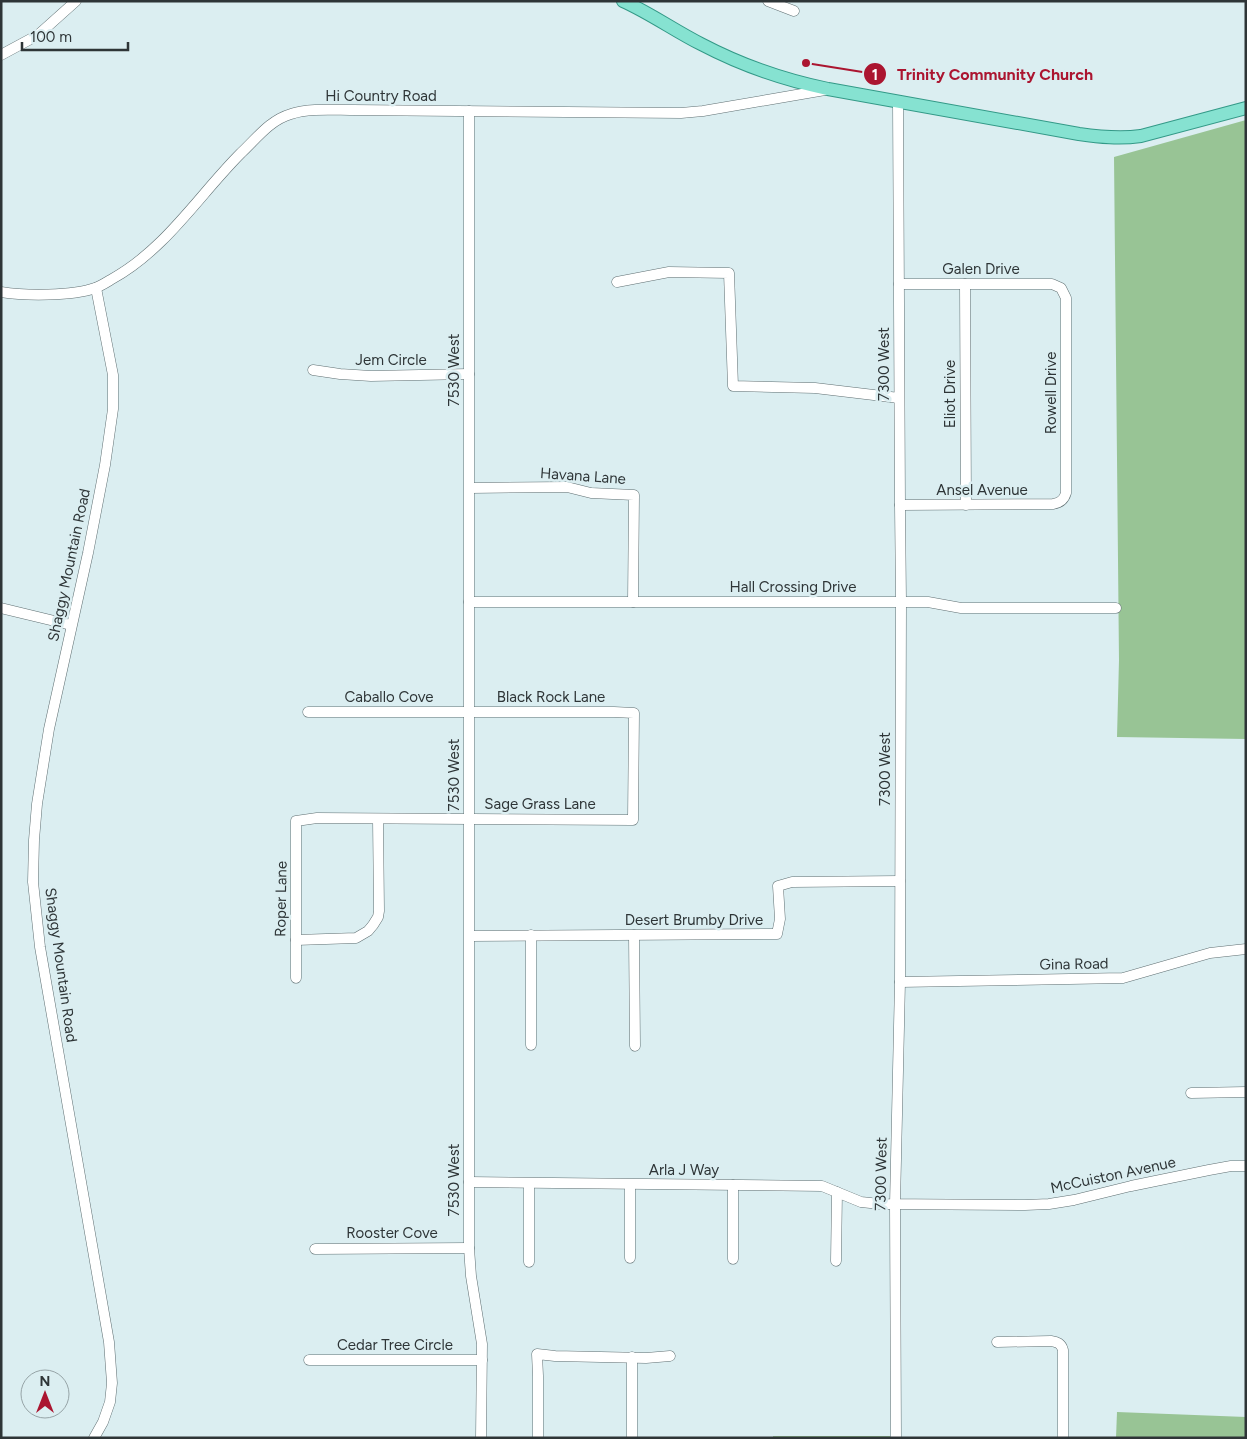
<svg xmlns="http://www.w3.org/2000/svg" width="1247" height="1439" viewBox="0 0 1247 1439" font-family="Figtree,sans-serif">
<rect width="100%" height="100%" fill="#dbeef1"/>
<g fill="#98c495">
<path d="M 1246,120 L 1246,739 L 1117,737 L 1119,660 L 1114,157 Z"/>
<path d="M 1117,1412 L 1246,1417 L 1246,1438 L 1116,1438 Z"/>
<rect x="773" y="1436" width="117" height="2"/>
</g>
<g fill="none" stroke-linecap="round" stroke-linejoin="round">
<g stroke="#5f6f72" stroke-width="11">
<g id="minor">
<path d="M 768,1 L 794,11"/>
<path d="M 1,55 L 38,35 L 76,1"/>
<path d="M 469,111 L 469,1248 L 471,1276 L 482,1344 L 481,1438"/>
<path d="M 617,282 L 669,272 L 729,273 L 733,386 L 815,388 L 899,398"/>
<path d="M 899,284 L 1052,284 L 1061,288 L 1066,298 L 1066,493 C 1064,500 1060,503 1053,504 L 900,505"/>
<path d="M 965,284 L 966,505"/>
<path d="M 1,292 C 26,296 72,296 95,288 C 101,286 107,282 112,279 C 166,249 199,195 241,153 C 257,138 270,120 291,114 C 308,108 334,110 352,110 L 681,113 L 703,111 L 825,90"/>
<path d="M 313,370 L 340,374 L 371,376 L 469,374"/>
<path d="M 470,488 L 567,487 L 591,493 L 634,495 L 633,602"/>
<path d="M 469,602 L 928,602 L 961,608 L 1116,608"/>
<path d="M 1,608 L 71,625"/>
<path d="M 634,935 L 635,1046"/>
<path d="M 470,936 L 777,934 L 780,919 L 778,886 L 792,882 L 900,881"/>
<path d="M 296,940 L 356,938 L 368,931 L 373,925 L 378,917 L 379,911 L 378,819"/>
<path d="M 296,978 L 296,821 L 317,818 L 633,820 L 634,713 L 614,712 L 308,712"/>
<path d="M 900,982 L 1123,978 L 1210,953 L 1246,949"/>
<path d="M 531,1045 L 531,935"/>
<path d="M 1191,1093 L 1246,1092"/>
<path d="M 469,1182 L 822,1186 L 861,1202 L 880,1204 L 1025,1205 L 1049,1204 L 1074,1200 L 1131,1186 L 1209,1170 L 1231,1166 L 1246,1166"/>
<path d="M 529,1184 L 529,1262"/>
<path d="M 315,1249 L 469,1248"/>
<path d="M 630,1258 L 630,1185"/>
<path d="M 733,1259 L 733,1185"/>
<path d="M 836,1261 L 837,1192"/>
<path d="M 997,1342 L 1051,1341 C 1057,1342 1061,1343 1063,1350 L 1063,1438"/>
<path d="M 309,1360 L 482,1360"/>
<path d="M 94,1438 L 103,1422 L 110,1402 L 112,1383 L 109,1342 L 40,947 L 33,882 L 34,840 L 37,804 L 49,729 L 88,553 L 105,465 L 113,409 L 113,375 L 96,288"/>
<path d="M 538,1438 L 538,1376 L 537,1354 L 555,1356 L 646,1358 L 670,1356"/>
<path d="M 632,1438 L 632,1357"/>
<path d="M 896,1438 L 895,1204 L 900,982 L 901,602 L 900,505 L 898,101"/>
</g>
</g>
<g stroke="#339987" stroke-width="14">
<path id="major" d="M 623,1 C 650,13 675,31 701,44 C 741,65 784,80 828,89 L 1079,134 C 1100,137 1119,139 1141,136 L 1246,108"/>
</g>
<use href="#minor" stroke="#fff" stroke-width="10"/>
<use href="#major" stroke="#86e2d1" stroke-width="12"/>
</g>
<g text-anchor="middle" stroke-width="5" stroke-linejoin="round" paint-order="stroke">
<g font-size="15" fill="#2e3537" stroke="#dbeef1">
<text x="381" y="101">Hi Country Road</text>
<text x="981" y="274">Galen Drive</text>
<text x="391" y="365">Jem Circle</text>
<text transform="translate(884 364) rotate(-90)" y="5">7300 West</text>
<text transform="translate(454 370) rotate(-90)" y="5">7530 West</text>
<text transform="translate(1051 393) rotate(-90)" y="5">Rowell Drive</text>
<text transform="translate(950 394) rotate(-90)" y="5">Eliot Drive</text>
<text transform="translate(583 476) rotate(4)" y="5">Havana Lane</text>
<text x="982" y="495">Ansel Avenue</text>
<text transform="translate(69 565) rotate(-78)" y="5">Shaggy Mountain Road</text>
<text x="793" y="592">Hall Crossing Drive</text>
<text x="389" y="702">Caballo Cove</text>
<text x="551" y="702">Black Rock Lane</text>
<text transform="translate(885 769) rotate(-90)" y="5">7300 West</text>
<text transform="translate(454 775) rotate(-90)" y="5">7530 West</text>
<text x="540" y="809">Sage Grass Lane</text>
<text transform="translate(281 899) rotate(-89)" y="5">Roper Lane</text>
<text x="694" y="925">Desert Brumby Drive</text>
<text transform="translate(1074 964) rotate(-1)" y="5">Gina Road</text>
<text transform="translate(61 965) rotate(82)" y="5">Shaggy Mountain Road</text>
<text x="684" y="1175">Arla J Way</text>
<text transform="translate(881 1174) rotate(-89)" y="5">7300 West</text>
<text transform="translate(1113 1175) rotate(-12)" y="5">McCuiston Avenue</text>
<text transform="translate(454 1180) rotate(-90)" y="5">7530 West</text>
<text x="392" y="1238">Rooster Cove</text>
<text x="395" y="1350">Cedar Tree Circle</text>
</g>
</g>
<path fill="none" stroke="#ab1530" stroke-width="2" d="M806 63L875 74"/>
<g fill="#ab1530" stroke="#dbeef1" stroke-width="2">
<circle cx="806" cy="63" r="5"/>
<circle cx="875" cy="74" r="12"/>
</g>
<g font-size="15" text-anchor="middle" font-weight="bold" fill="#fff">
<text x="875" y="80">1</text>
</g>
<g font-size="16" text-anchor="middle" font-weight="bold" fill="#ab1530" stroke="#dbeef1" stroke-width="5" stroke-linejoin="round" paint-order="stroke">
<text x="995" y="80">Trinity Community Church</text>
</g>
<rect width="1247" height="1439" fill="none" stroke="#2e3537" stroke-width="5"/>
<g transform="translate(45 1394)"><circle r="24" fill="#dbeef1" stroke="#96a4a7"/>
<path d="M0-4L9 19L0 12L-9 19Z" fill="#ab1530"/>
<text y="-8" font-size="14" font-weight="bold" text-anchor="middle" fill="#2e3537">N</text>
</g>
<path d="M22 42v8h106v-8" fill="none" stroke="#2e3537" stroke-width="2.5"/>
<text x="30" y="42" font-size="15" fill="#2e3537" stroke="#dbeef1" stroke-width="4" paint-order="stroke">100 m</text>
</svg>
